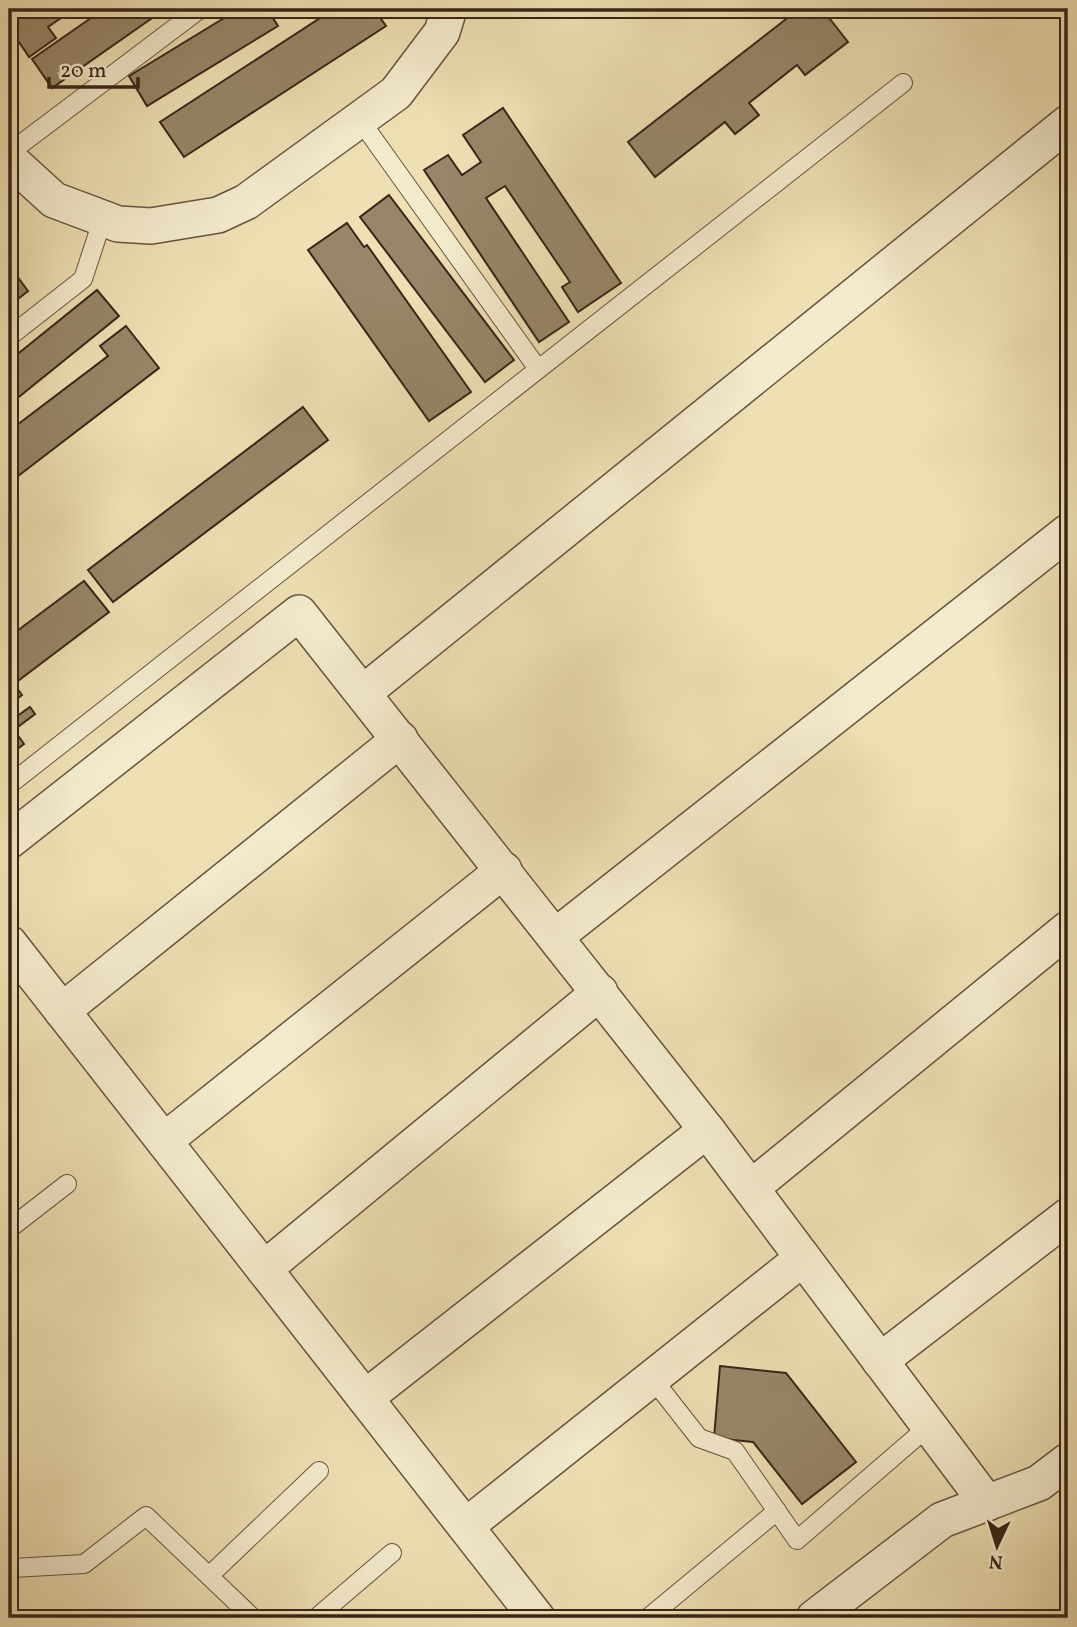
<svg xmlns="http://www.w3.org/2000/svg" width="1077" height="1627" viewBox="0 0 1077 1627" font-family="Vollkorn,serif">
<rect width="100%" height="100%" fill="#eee0b3"/>
<filter id="stains"><feTurbulence type="fractalNoise" baseFrequency=".00286" numOctaves="4"/><feColorMatrix values="0 0 0 0 .2 0 0 0 0 .09 0 0 0 0 .02 0 0 0 .5 -.17"/></filter>
<radialGradient id="worn" r=".72"><stop offset=".6" stop-color="#630" stop-opacity="0"/><stop offset="1" stop-color="#630" stop-opacity=".3"/></radialGradient>
<g fill="#978669" stroke="#382518" stroke-width="2">
<path d="M 9,9 L 74,9 L 48,27 L 56,38 L 29,57 L 9,27 Z"/>
<path d="M 104,9 L 165,9 L 52,88 L 32,59 Z"/>
<path d="M 239,9 L 267,9 L 278,26 L 147,106 L 129,76 Z"/>
<path d="M 334,9 L 374,9 L 386,26 L 184,157 L 160,122 Z"/>
<path d="M 799,9 L 822,9 L 848,42 L 805,75 L 797,65 L 749,103 L 759,115 L 735,134 L 725,122 L 655,177 L 628,142 Z"/>
<path d="M 503,108 L 621,283 L 578,312 L 562,287 L 570,282 L 505,186 L 486,198 L 569,322 L 539,342 L 424,170 L 448,155 L 462,175 L 481,162 L 463,135 Z"/>
<path d="M 389,195 L 514,360 L 485,382 L 360,217 Z"/>
<path d="M 347,223 L 364,247 L 367,245 L 471,392 L 429,421 L 308,250 Z"/>
<path d="M 11,268 L 28,291 L 9,306 L 9,270 Z"/>
<path d="M 97,290 L 119,316 L 9,405 L 9,361 Z"/>
<path d="M 126,326 L 159,368 L 9,483 L 9,422 L 13,428 L 108,356 L 100,346 Z"/>
<path d="M 303,407 L 328,440 L 113,602 L 88,570 Z"/>
<path d="M 84,581 L 109,612 L 14,684 L 22,695 L 9,705 L 9,637 Z"/>
<path d="M 30,707 L 35,714 L 14,730 L 24,744 L 9,755 L 9,740 L 11,738 L 9,735 L 9,722 Z"/>
<path d="M 720,1366 L 786,1373 L 856,1462 L 802,1504 L 753,1442 L 714,1438 Z"/>
</g>
<g fill="none" stroke-linecap="round" stroke-linejoin="round">
<g stroke="#66543f" stroke-width="20">
<g id="service">
<path d="M 360,120 L 538,369"/>
<path d="M 9,153 L 200,9"/>
<path d="M 9,337 L 83,279 L 103,218"/>
<path d="M 9,785 L 903,83"/>
<path d="M 9,1229 L 67,1184"/>
<path d="M 652,1378 L 699,1438 L 735,1451 L 797,1540 L 929,1426"/>
<path d="M 9,1564 L 13,1568 L 84,1564 L 146,1516 L 253,1618"/>
<path d="M 209,1576 L 319,1471"/>
<path d="M 316,1618 L 392,1553"/>
<path d="M 648,1618 L 777,1511"/>
</g>
</g>
<g stroke="#66543f" stroke-width="38">
<g id="minor">
<path d="M 9,159 L 54,200 L 118,224 L 151,226 L 218,215 L 246,202 L 396,93 L 442,32 L 449,9"/>
<path d="M 363,693 L 1068,123"/>
<path d="M 9,841 L 299,613 L 707,1130 L 987,1503"/>
<path d="M 556,936 L 1068,532"/>
<path d="M 9,943 L 537,1618"/>
<path d="M 62,1011 L 400,739"/>
<path d="M 164,1141 L 504,870"/>
<path d="M 751,1188 L 1068,929"/>
<path d="M 264,1269 L 600,992"/>
<path d="M 880,1361 L 1068,1216"/>
<path d="M 365,1398 L 707,1130"/>
<path d="M 466,1526 L 803,1258"/>
<path d="M 814,1618 L 942,1520 L 1039,1483 L 1068,1461"/>
</g>
</g>
<use href="#service" stroke="#f4ebce" stroke-width="18"/>
<use href="#minor" stroke="#f4ebce" stroke-width="35"/>
</g>
<rect width="1077" height="1627" fill="none" stroke="#eee0b3" stroke-width="35"/>
<rect x="10" y="10" width="1056" height="1606" fill="none" stroke="#382518" stroke-width="3.5"/>
<rect x="18" y="18" width="1042" height="1592" fill="none" stroke="#382518" stroke-width="2"/>
<g transform="translate(997 1546) rotate(184)" stroke="#f4ebce" stroke-width="5" paint-order="stroke">
<path d="M0-5L12 26L0 18L-12 26Z" fill="#382518"/>
<text y="-10" font-size="19" font-weight="bold" text-anchor="middle" fill="#382518">N</text>
</g>
<path d="M49 77v10h89v-10" fill="none" stroke="#382518" stroke-width="3.5"/>
<text x="60" y="77" font-size="21" fill="#382518" stroke="#f4ebce" stroke-width="5" paint-order="stroke">20 m</text>
<rect width="100%" height="100%" filter="url(#stains)"/>
<rect width="100%" height="100%" fill="url(#worn)"/>
</svg>
